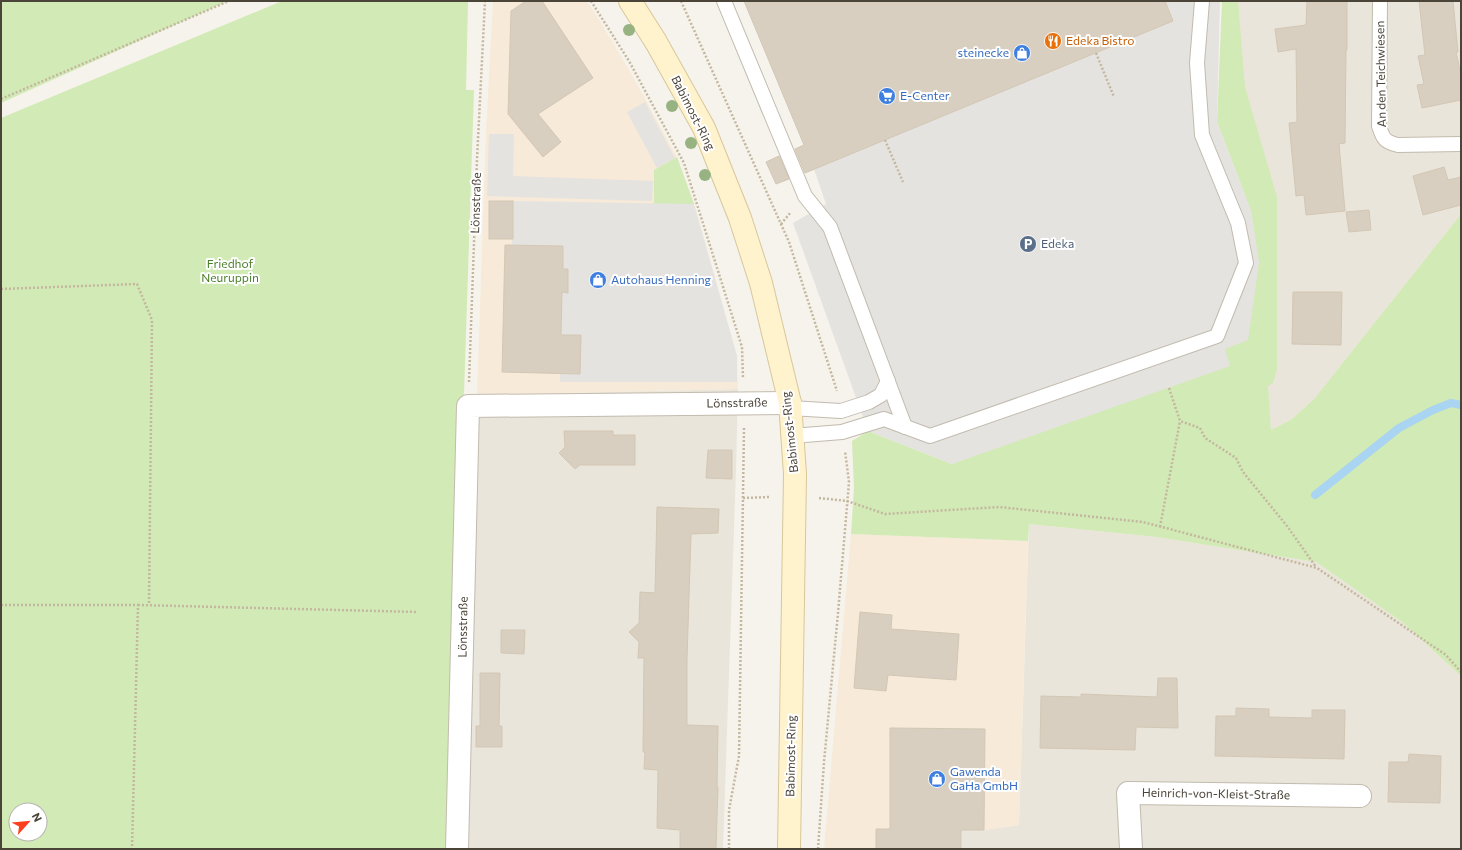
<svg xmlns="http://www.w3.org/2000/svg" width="1462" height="850" viewBox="0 0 1462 850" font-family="Commissioner,sans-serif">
<rect width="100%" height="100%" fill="#f6f3ec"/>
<g fill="#eae5da">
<path d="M 1238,1 L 1461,1 L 1461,214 L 1314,399 L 1292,419 L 1271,430 L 1265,356 L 1238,139 Z"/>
<path d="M 738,389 L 736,470 L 723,849 L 467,849 L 477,395 Z"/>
<path d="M 1029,524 L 1156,537 L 1316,562 L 1402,622 L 1461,676 L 1461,849 L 961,849 L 961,830 L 984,830 L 1019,825 Z"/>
</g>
<g fill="#f7ead8">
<path d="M 493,1 L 587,1 L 595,13 L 631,73 L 677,157 L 694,203 L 737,356 L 738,389 L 477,395 L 486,133 Z"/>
<path d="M 851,534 L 1028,541 L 1019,825 L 984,830 L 961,830 L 961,849 L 824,849 Z"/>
</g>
<g fill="#d2eab5" fill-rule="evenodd">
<path d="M 1,1 L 228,1 L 1,103 Z"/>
<path d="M 282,1 L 468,1 L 466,90 L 474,90 L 449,849 L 1,849 L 1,118 ZM 16,810 L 40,810 L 40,834 L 16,834 Z"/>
<path d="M 1222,1 L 1238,1 L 1245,87 L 1277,197 L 1277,370 L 1273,383 L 1268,386 L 1271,430 L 1292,419 L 1314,399 L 1461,214 L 1461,676 L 1402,622 L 1316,562 L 1156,537 L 1029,524 L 1028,541 L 851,534 L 854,488 L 852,441 L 868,431 L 952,464 L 1225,349 L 1259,263 L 1251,211 L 1217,122 Z"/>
<path d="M 677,157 L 694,204 L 654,204 L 654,170 Z"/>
</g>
<g fill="#e5e3e0">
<path d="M 1165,1 L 1220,1 L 1217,122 L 1251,211 L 1259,263 L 1248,340 L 1225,349 L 1230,366 L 952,464 L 868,431 L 793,223 L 826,204 L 814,169 Z"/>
<path d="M 645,102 L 675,158 L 657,168 L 627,112 Z"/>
<path d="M 489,134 L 514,134 L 513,176 L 653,181 L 652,201 L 487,196 Z"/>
<path d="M 513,201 L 694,204 L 737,356 L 737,382 L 560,382 L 562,292 L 568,292 L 568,270 L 563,269 L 563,246 L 512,245 Z"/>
</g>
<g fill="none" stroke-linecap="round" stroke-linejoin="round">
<path stroke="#a9d4f2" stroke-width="8" d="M 1315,495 L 1399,428 L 1433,410 L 1451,403 L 1461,405"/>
</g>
<g fill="#d8cfc1" stroke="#d3c7b4">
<path d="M 526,1 L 542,1 L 593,78 L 538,114 L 561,142 L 543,157 L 508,114 L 511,11 Z"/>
<path d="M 744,1 L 1165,1 L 1173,21 L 805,173 L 795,149 L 804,145 Z"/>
<path d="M 1307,1 L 1347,1 L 1347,50 L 1346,50 L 1345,143 L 1339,144 L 1345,211 L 1306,215 L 1304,195 L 1296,196 L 1289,123 L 1297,122 L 1296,49 L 1278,52 L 1275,29 L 1306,25 Z"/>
<path d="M 1419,1 L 1453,1 L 1458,52 L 1456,52 L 1461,75 L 1461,100 L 1422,108 L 1417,85 L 1424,84 L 1418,56 L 1425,55 Z"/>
<path d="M 779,156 L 789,179 L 776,184 L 766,162 Z"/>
<path d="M 1444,167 L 1448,180 L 1461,177 L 1461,205 L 1423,215 L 1413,176 Z"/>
<rect x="489" y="201" width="24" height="38"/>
<path d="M 1369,210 L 1371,230 L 1349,232 L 1346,212 Z"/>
<path d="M 505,245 L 563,246 L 563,269 L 568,269 L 568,293 L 562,292 L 561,335 L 581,335 L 580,374 L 502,372 Z"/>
<path d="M 1293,292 L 1342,292 L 1341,345 L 1292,344 Z"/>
<path d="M 564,431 L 613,431 L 613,435 L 635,435 L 635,465 L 580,465 L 575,469 L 559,453 L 565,447 Z"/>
<path d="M 708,450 L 732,450 L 732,479 L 706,478 Z"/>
<path d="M 657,507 L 719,509 L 718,533 L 691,534 L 687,659 L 687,725 L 718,726 L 717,787 L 718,787 L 716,849 L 680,849 L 680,830 L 657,828 L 658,770 L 644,769 L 645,752 L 643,752 L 644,658 L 638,658 L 639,642 L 629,632 L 639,623 L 640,592 L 655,593 Z"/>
<path d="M 860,612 L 892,615 L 891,629 L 959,634 L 956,680 L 888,675 L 886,691 L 854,688 Z"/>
<path d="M 501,630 L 525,630 L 524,654 L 501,653 Z"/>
<path d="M 480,673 L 500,673 L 499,726 L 502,726 L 502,747 L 476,747 L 476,726 L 480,726 Z"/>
<path d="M 1158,678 L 1177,678 L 1178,728 L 1136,727 L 1135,750 L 1040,748 L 1041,696 L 1081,697 L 1081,694 L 1157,697 Z"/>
<path d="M 1236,708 L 1269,709 L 1269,717 L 1312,718 L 1312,710 L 1345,710 L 1344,759 L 1215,756 L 1216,716 L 1236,716 Z"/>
<path d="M 890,728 L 985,729 L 984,830 L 961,830 L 961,849 L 876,849 L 876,829 L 890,829 Z"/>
<path d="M 1409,754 L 1441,756 L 1440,803 L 1388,802 L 1389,762 L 1408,762 Z"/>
</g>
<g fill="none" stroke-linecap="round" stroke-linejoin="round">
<g stroke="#c2bbae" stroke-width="16">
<g id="lane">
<path d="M 724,1 L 805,196 L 830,227 L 905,427"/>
<path d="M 1380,1 L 1379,126 C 1383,139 1385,142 1398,145 L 1461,144"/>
<path d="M 790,408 L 841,411 L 869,402 L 881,395 L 888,381"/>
<path d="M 792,436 L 842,432 L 884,419 L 930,436 L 1217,336 L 1246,263 L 1238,223 L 1202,135 L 1197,63 L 1202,1"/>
</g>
</g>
<g stroke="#c2bbae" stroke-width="24">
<g id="street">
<path d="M 457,849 L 468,406 L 790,403"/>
<path d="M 1131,849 L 1128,793 L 1360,796"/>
</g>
</g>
<g stroke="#d6c79b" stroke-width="24">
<path id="secondary" d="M 630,1 L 656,42 L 704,128 L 740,218 L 761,283 L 790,403 L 795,474 L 789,849"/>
</g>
<g stroke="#c4b79f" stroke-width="2.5" stroke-dasharray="2 2" stroke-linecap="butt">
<path d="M 591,1 L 629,61 L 684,163 L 742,347 L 743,379"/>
<path d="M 681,1 L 789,242 L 837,391"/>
<path d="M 1096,53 L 1114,97"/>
<path d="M 1,99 L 229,1"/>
<path d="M 885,140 L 903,182"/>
<path d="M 781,224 L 791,212"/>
<path d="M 1,289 L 137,284 L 152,320 L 149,605"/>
<path d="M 469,382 L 477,159 L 485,1"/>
<path d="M 1169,388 L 1180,421 L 1200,428 L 1205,438 L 1236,458 L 1243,472 L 1287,526 L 1316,567"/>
<path d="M 743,498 L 770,497"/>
<path d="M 819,498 L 847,501 L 885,514 L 999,507 L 1143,522 L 1317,568 L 1446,655 L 1461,672"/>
<path d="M 1160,527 L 1180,421"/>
<path d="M 1,605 L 138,605 L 132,849"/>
<path d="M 138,605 L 418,612"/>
<path d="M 729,849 L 729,810 L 739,756 L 744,428"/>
<path d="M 818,849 L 824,762 L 838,613 L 849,482 L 845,451"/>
</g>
<use href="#lane" stroke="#fff" stroke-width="14"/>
<use href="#street" stroke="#fff" stroke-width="22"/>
<use href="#secondary" stroke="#fff3cd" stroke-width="22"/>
</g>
<g fill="#97b381">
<circle cx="629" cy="30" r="6"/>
<circle cx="672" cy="106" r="6"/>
<circle cx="691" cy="143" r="6"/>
<circle cx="705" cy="175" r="6"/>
</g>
<defs>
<g id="restaurant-disc" transform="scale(0.9)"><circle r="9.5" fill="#e8710a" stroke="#fff"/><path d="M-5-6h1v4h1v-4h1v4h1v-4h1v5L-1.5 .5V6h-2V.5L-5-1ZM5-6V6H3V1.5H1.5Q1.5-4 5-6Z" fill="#fff"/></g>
<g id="shop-disc" transform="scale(0.9)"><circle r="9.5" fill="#3f7fe0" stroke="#fff"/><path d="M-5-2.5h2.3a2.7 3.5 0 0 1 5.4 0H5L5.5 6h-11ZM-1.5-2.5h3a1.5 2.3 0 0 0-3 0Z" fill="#fff"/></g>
<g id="supermarket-disc" transform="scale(0.9)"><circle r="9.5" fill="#3f7fe0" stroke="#fff"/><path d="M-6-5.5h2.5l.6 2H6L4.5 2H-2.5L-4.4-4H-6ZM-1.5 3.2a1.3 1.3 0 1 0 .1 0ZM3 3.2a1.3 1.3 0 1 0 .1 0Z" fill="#fff"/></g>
<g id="parking-disc" transform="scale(0.9)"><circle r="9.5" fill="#5c6f8a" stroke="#fff"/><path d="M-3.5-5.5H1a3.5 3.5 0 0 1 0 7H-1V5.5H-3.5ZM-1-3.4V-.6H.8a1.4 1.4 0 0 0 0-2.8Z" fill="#fff"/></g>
</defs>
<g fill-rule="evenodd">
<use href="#restaurant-disc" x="1053" y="41"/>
<use href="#shop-disc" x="1022" y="53"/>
<use href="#supermarket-disc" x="887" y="96"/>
<use href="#parking-disc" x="1028" y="244"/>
<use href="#shop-disc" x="598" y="280"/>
<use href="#shop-disc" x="937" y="779"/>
</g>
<g text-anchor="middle" stroke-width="4" stroke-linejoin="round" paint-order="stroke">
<g font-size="12" fill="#c56008" stroke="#fff" text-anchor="start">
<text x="1066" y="45">Edeka Bistro</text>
</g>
<g font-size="12" fill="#366cbe" stroke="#fff" text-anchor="start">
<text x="1009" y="57" text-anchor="end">steinecke</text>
<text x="900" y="100">E-Center</text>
<text x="611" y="284">Autohaus Henning</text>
<text x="950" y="776">Gawenda<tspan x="950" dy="14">GaHa GmbH</tspan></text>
</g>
<g font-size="12" fill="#4b4439" stroke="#fff">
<text transform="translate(1381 74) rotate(-91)" y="4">An den Teichwiesen</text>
<text transform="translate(693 113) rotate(63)" y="4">Babimost-Ring</text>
<text transform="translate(476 203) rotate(-88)" y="4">Lönsstraße</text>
<text transform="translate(737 403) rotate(-1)" y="4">Lönsstraße</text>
<text transform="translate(790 432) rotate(-96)" y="4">Babimost-Ring</text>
<text transform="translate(463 627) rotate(-89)" y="4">Lönsstraße</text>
<text transform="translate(791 756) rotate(-89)" y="4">Babimost-Ring</text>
<text transform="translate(1216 794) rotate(1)" y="4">Heinrich-von-Kleist-Straße</text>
</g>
<g font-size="12" fill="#4e5e75" stroke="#fff" text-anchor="start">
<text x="1041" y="248">Edeka</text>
</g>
<g font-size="12" fill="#4a7f2a" stroke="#fff">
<text x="230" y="268">Friedhof<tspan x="230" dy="14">Neuruppin</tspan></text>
</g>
</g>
<rect width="1462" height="850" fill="none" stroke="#4b4439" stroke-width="4"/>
<g transform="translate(28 822) rotate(63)"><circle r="19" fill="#ffffff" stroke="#b7b4b0"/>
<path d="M0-3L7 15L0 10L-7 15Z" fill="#fc3f1d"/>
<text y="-6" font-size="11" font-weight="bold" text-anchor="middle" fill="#4b4439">N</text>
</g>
</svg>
